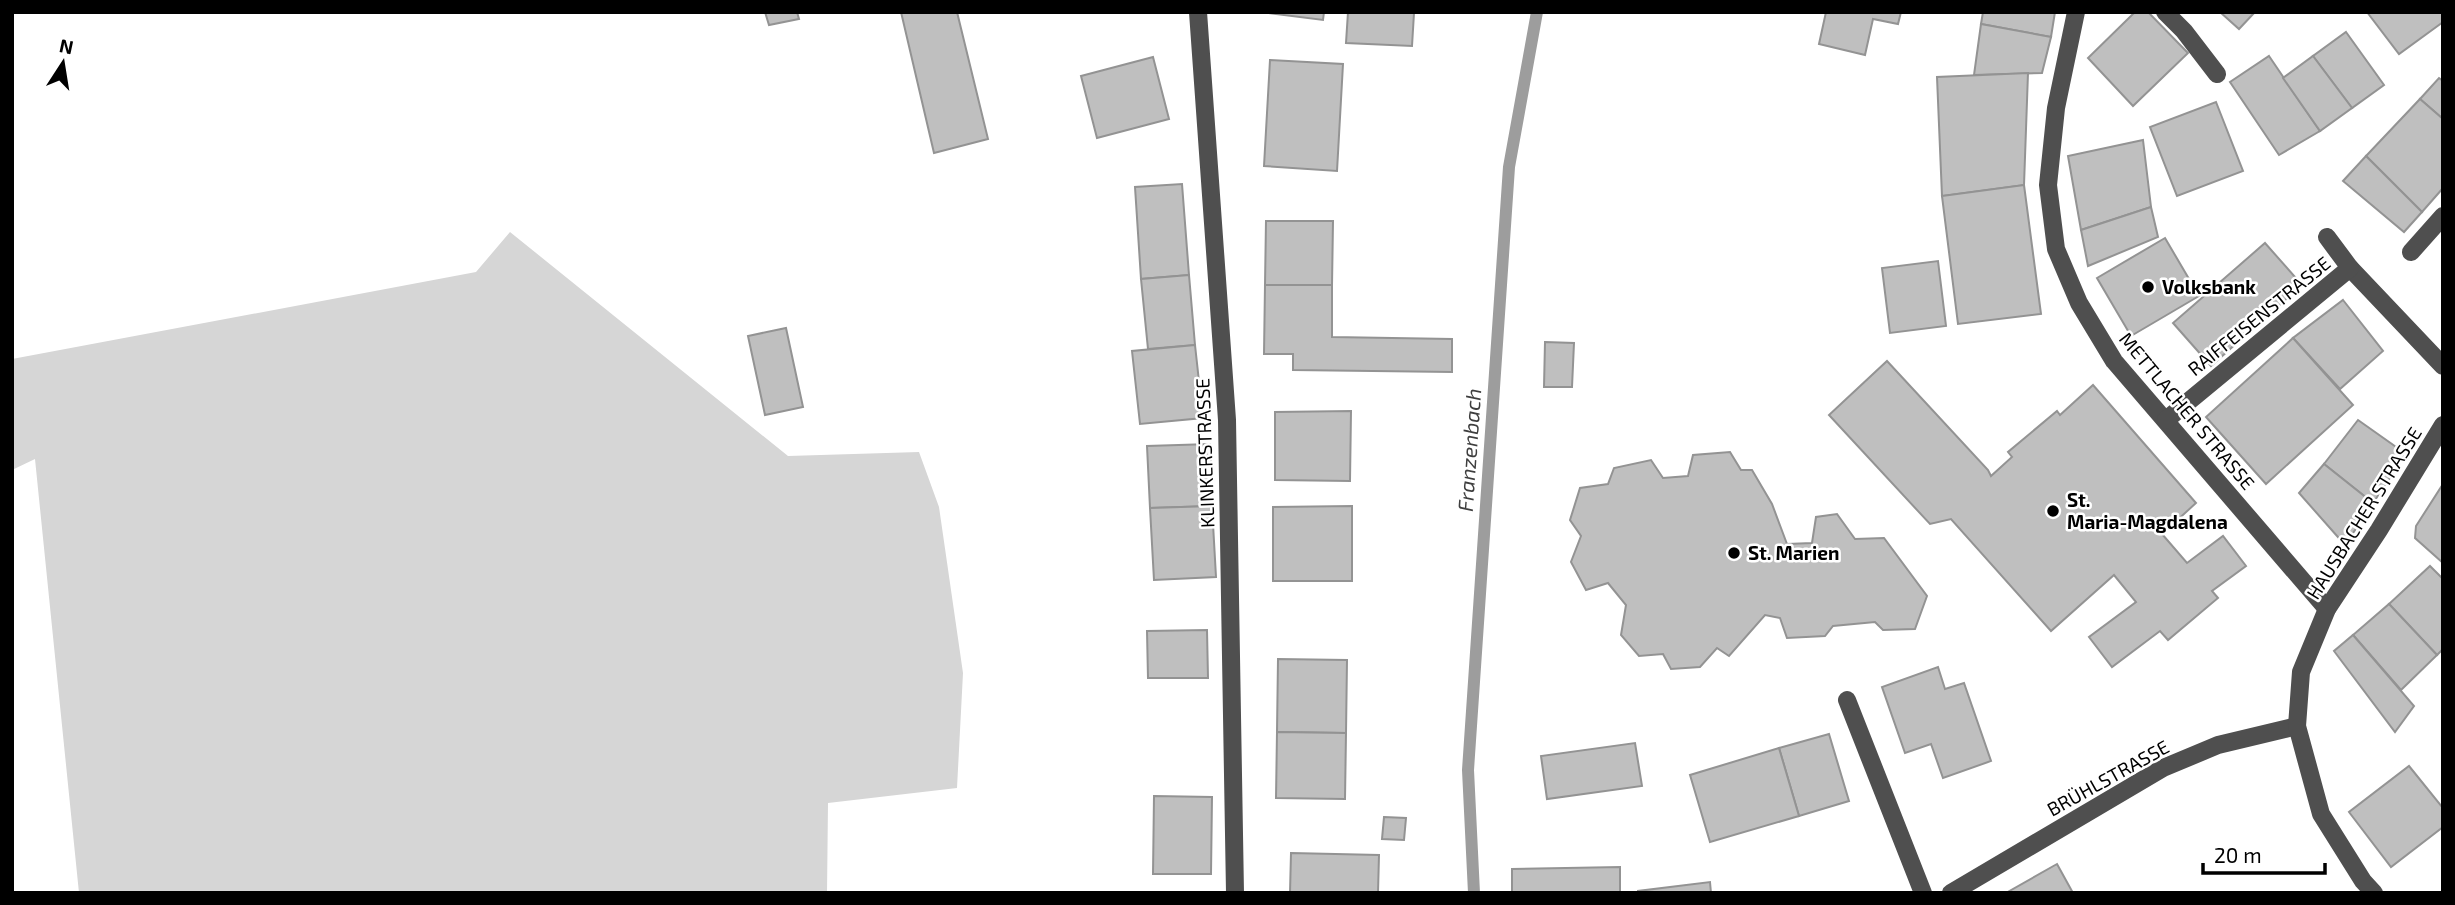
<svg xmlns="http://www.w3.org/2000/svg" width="2455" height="905" viewBox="0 0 2455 905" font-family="'Exo 2',sans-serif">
<rect width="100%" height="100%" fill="#fff"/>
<path fill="#d6d6d6" d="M 510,232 L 788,456 L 919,452 L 939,507 L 963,673 L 957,788 L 828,803 L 827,893 L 79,893 L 35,459 L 12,470 L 12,359 L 476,272 Z"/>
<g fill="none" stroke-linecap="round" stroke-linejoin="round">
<path stroke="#9d9d9d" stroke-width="12" d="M 1474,893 L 1468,770 L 1509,167 L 1537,12"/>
</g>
<g fill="#bfbfbf" stroke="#939393" stroke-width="2">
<path d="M 765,12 L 797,12 L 799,19 L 769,25 Z"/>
<path d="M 901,12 L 957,12 L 988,139 L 934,153 Z"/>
<path d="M 1261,12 L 1324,12 L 1323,20 Z"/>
<path d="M 1348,12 L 1414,13 L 1412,46 L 1346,43 Z"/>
<path d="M 1826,12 L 1901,12 L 1898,24 L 1873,19 L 1865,55 L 1819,44 Z"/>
<path d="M 1983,12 L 2055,12 L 2051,37 L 1981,24 Z"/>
<path d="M 2135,12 L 2148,12 L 2188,53 L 2133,106 L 2088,58 Z"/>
<path d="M 2220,12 L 2255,12 L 2239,29 Z"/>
<path d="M 2367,12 L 2443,12 L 2443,22 L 2399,54 Z"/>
<path d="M 1981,24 L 2051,37 L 2042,73 L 1974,75 Z"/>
<path d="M 2346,32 L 2384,85 L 2352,108 L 2313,56 Z"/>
<path d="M 2269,56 L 2320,131 L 2279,155 L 2230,82 Z"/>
<path d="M 2313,56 L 2352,108 L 2320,131 L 2283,78 Z"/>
<path d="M 1153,57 L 1169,119 L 1097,138 L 1081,76 Z"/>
<path d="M 1270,60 L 1343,64 L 1337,171 L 1264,166 Z"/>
<path d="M 2028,73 L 2024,185 L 1942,196 L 1937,77 Z"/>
<path d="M 2439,78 L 2443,81 L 2443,119 L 2420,99 Z"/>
<path d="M 2420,99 L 2443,119 L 2443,188 L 2422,212 L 2366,156 Z"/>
<path d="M 2216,102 L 2243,171 L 2177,196 L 2150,127 Z"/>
<path d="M 2143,140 L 2151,207 L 2081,230 L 2068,156 Z"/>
<path d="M 2366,156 L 2422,212 L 2404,232 L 2343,181 Z"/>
<path d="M 1182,184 L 1189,275 L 1141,279 L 1135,187 Z"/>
<path d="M 2024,185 L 2041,314 L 1958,324 L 1942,196 Z"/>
<path d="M 2151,207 L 2158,237 L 2088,266 L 2081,230 Z"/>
<path d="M 1266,221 L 1333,221 L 1332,285 L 1265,285 Z"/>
<path d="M 2165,238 L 2199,296 L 2131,336 L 2097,278 Z"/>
<path d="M 2265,243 L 2302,285 L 2211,366 L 2173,323 Z"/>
<path d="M 1938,261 L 1946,326 L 1890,333 L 1882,268 Z"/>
<path d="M 1189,275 L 1195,345 L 1148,349 L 1141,279 Z"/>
<path d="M 1265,285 L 1332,285 L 1332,337 L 1452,339 L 1452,372 L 1293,370 L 1293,354 L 1264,354 Z"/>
<path d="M 2343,300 L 2383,351 L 2340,389 L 2293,338 Z"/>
<path d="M 786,328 L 803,407 L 765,415 L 748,336 Z"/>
<path d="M 2293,338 L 2353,405 L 2266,484 L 2206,417 Z"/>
<path d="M 1545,342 L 1574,343 L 1572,387 L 1544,387 Z"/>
<path d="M 1195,345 L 1203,418 L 1140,424 L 1132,351 Z"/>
<path d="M 1887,361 L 1988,470 L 1991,476 L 2012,457 L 2008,452 L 2057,411 L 2060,415 L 2093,385 L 2196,503 L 2162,534 L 2187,563 L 2223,536 L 2246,566 L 2212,591 L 2218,598 L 2168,640 L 2160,631 L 2112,667 L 2089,637 L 2136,602 L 2114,575 L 2051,631 L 1951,519 L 1930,524 L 1829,415 Z"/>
<path d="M 1351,411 L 1350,481 L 1275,480 L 1275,412 Z"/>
<path d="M 2358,420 L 2406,454 L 2373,503 L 2324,464 Z"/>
<path d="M 1210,444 L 1212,506 L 1150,508 L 1147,446 Z"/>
<path d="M 1730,452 L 1741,470 L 1752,470 L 1772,504 L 1787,544 L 1812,543 L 1816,517 L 1837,514 L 1855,539 L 1884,538 L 1927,596 L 1915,629 L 1883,630 L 1875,622 L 1833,626 L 1825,636 L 1787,638 L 1780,618 L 1765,615 L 1729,656 L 1717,648 L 1700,667 L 1671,669 L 1663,654 L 1639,656 L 1621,635 L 1626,605 L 1608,583 L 1586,590 L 1571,562 L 1581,536 L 1570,520 L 1580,488 L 1608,484 L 1614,468 L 1651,460 L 1663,478 L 1688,476 L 1693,455 Z"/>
<path d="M 2324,464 L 2373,503 L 2345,545 L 2299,493 Z"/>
<path d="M 2443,484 L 2443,563 L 2415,538 L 2416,526 Z"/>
<path d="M 1212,506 L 1216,577 L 1154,580 L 1150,508 Z"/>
<path d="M 1352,506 L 1352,581 L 1273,581 L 1273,507 Z"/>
<path d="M 2430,566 L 2443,579 L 2443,649 L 2437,655 L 2389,604 Z"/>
<path d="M 2389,604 L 2437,655 L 2401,690 L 2353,635 Z"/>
<path d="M 1207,630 L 1208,678 L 1148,678 L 1147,631 Z"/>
<path d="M 2353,635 L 2414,706 L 2395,732 L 2334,651 Z"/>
<path d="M 1278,659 L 1347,660 L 1346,733 L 1277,732 Z"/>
<path d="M 1938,667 L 1945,689 L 1964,683 L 1991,761 L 1943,778 L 1931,744 L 1905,753 L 1882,687 Z"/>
<path d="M 1277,732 L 1346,733 L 1345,799 L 1276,798 Z"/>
<path d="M 1829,734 L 1849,801 L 1799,816 L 1779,748 Z"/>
<path d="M 1635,743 L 1642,786 L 1547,799 L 1541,756 Z"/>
<path d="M 1779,748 L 1799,816 L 1710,842 L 1690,775 Z"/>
<path d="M 2409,766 L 2443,808 L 2443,827 L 2391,867 L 2349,812 Z"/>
<path d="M 1154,796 L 1212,797 L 1211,874 L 1153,874 Z"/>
<path d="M 1384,817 L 1406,818 L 1404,840 L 1382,839 Z"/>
<path d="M 1291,853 L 1379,855 L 1378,893 L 1290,893 Z"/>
<path d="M 2057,864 L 2073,893 L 2006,893 Z"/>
<path d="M 1620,867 L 1620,893 L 1512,893 L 1512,869 Z"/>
<path d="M 1710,882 L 1711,893 L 1638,893 L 1638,891 Z"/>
</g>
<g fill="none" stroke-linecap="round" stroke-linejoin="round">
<g stroke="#4f4f4f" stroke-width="18">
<path d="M 1198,12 L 1227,420 L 1235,893"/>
<path d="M 2076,12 L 2056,108 L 2048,185 L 2056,249 L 2079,303 L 2114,361 L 2327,609"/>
<path d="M 2165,12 L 2184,31 L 2217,74"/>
<path d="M 2411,252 L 2443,216"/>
<path d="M 2350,268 L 2443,366"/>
<path d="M 2166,420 L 2350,268 L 2327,237"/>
<path d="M 1847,700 L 1923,893"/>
<path d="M 1951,893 L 2163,768 L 2218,745 L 2297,726"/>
<path d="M 2374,893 L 2363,881 L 2321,814 L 2297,726 L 2301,672 L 2327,609 L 2379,530 L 2443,425"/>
</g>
</g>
<g fill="#000" stroke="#fff" stroke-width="2.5">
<circle cx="2148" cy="287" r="7"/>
<circle cx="2053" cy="511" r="7"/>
<circle cx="1734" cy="553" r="7"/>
</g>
<g text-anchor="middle" stroke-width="5" stroke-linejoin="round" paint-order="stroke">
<g font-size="19" font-weight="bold" fill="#000" stroke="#fff" text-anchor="start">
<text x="2162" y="294">Volksbank</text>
<text x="2067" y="507">St.<tspan x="2067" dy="22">Maria-Magdalena</tspan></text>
<text x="1748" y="560">St. Marien</text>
</g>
<g font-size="19" fill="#000" stroke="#fff">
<text transform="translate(2259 316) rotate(-39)" y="7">RAIFFEISENSTRASSE</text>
<text transform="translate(2187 411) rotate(50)" y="7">METTLACHER STRASSE</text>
<text transform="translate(1205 453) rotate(-92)" y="7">KLINKERSTRASSE</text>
<text transform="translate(2364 513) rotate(-58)" y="7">HAUSBACHER STRASSE</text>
<text transform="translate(2108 778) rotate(-29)" y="7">BRÜHLSTRASSE</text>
</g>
<g font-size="21" font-style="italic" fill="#3e3e3e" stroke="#fff">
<text transform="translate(1470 450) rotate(-86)" y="7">Franzenbach</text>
</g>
</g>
<rect width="2455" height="905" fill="none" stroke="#000000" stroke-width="28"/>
<g transform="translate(63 63) rotate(12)" stroke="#ffffff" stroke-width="5" paint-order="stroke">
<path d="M0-5L12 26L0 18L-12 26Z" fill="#000000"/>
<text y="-10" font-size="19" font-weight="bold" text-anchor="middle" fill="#000000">N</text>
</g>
<path d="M2203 863v10h122v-10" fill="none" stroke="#000000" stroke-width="3.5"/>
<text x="2214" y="863" font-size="21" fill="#000000" stroke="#ffffff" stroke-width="5" paint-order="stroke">20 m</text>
</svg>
